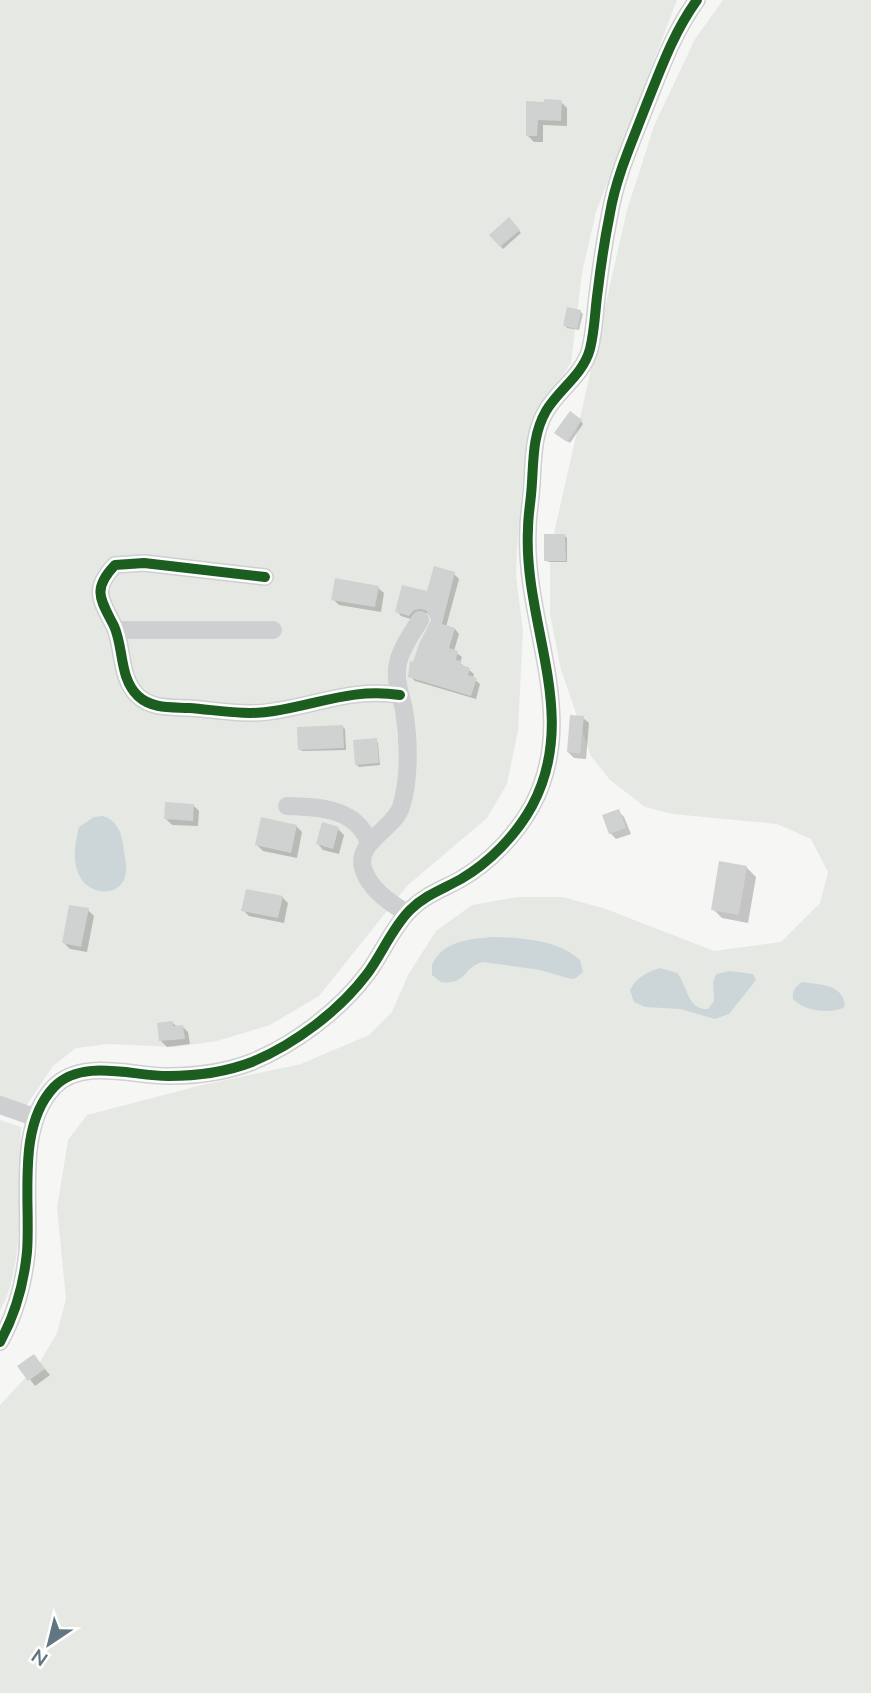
<svg xmlns="http://www.w3.org/2000/svg" width="871" height="1693" viewBox="0 0 871 1693" font-family="Mulish,sans-serif">
<rect width="100%" height="100%" fill="#f6f6f5"/>
<g fill="#e6e9e3">
<path d="M 0,0 L 677,0 L 596,212 L 582,273 L 571,363 L 541,406 L 530,428 L 526,445 L 517,549 L 516,576 L 523,631 L 518,731 L 507,784 L 487,818 L 407,886 L 319,996 L 270,1025 L 217,1041 L 175,1047 L 109,1044 L 76,1048 L 53,1066 L 26,1106 L 0,1096 Z"/>
<path d="M 723,0 L 871,0 L 871,1693 L 0,1693 L 0,1405 L 40,1362 L 57,1333 L 66,1299 L 57,1208 L 68,1140 L 87,1115 L 198,1086 L 301,1064 L 369,1035 L 392,1012 L 408,975 L 436,931 L 472,905 L 517,897 L 563,897 L 606,909 L 714,951 L 781,942 L 820,903 L 828,872 L 811,839 L 777,824 L 673,814 L 645,807 L 610,780 L 591,756 L 561,670 L 550,614 L 550,551 L 627,210 L 654,126 L 695,39 Z"/>
<path d="M 0,1120 L 21,1127 C 19,1180 26,1265 0,1311 Z"/>
</g>
<g fill="#ccd6d8">
<path d="M 103,816 C 116,820 122,832 123,845 C 124,853 127,864 126,872 C 123,899 88,896 79,875 C 72,861 75,842 79,827 L 94,817 Z"/>
<path d="M 494,937 C 523,938 558,940 580,960 L 583,972 L 576,978 L 571,979 L 540,970 L 483,962 C 464,966 466,986 441,982 L 432,975 L 432,965 C 443,940 471,939 494,937 Z"/>
<path d="M 660,968 L 677,973 C 688,986 687,1010 708,1009 L 714,1001 L 713,982 L 716,974 L 730,971 L 753,974 L 756,980 L 729,1014 L 715,1019 L 680,1009 L 645,1007 L 634,1002 L 630,990 C 638,976 646,973 660,968 Z"/>
<path d="M 802,982 C 819,985 842,983 845,1005 L 843,1008 C 827,1014 804,1011 793,999 C 792,990 795,987 802,982 Z"/>
</g>
<g fill="#0003">
<path d="M 561,102 L 567,108 L 567,126 L 543,125 L 543,142 L 534,142 L 528,136 L 528,103 Z"/>
<path d="M 509,220 L 521,233 L 503,249 L 491,235 Z"/>
<path d="M 580,311 L 583,314 L 579,330 L 567,328 L 565,325 Z"/>
<path d="M 581,421 L 583,424 L 570,443 L 559,435 Z"/>
<path d="M 565,536 L 567,538 L 567,562 L 548,562 L 546,560 Z"/>
<path d="M 454,574 L 459,579 L 446,627 L 455,629 L 459,634 L 454,651 L 462,657 L 460,663 L 474,674 L 473,678 L 480,684 L 476,699 L 415,681 L 410,676 L 433,620 L 427,613 L 419,615 L 414,620 L 401,616 L 397,611 L 428,593 Z"/>
<path d="M 378,588 L 384,593 L 381,612 L 339,605 L 333,599 Z"/>
<path d="M 583,718 L 589,723 L 586,759 L 574,758 L 568,752 Z"/>
<path d="M 343,727 L 345,729 L 346,750 L 302,751 L 300,749 Z"/>
<path d="M 376,740 L 378,743 L 380,765 L 359,767 L 356,764 Z"/>
<path d="M 193,805 L 199,811 L 198,826 L 172,825 L 166,819 Z"/>
<path d="M 618,811 L 624,817 L 631,834 L 616,839 L 610,833 Z"/>
<path d="M 296,826 L 302,832 L 297,858 L 263,851 L 257,845 Z"/>
<path d="M 338,829 L 344,835 L 339,854 L 323,850 L 318,844 Z"/>
<path d="M 746,867 L 756,877 L 748,923 L 722,918 L 713,909 Z"/>
<path d="M 282,897 L 288,903 L 284,923 L 249,916 L 243,910 Z"/>
<path d="M 88,910 L 94,916 L 87,952 L 70,949 L 64,943 Z"/>
<path d="M 172,1022 L 177,1027 L 182,1026 L 188,1032 L 190,1044 L 167,1047 L 161,1041 Z"/>
<path d="M 34,1356 L 50,1375 L 35,1386 L 20,1366 Z"/>
</g>
<g fill="#d0d1d1">
<path d="M 544,99 L 562,100 L 561,121 L 538,120 L 537,136 L 526,136 L 526,101 L 544,102 Z"/>
<path d="M 509,217 L 520,230 L 500,247 L 489,235 Z"/>
<path d="M 567,307 L 581,310 L 577,329 L 563,326 Z"/>
<path d="M 570,411 L 582,420 L 567,442 L 554,433 Z"/>
<path d="M 544,534 L 565,534 L 566,561 L 544,561 Z"/>
<path d="M 434,566 L 455,572 L 442,624 L 455,628 L 449,648 L 458,651 L 456,660 L 461,661 L 460,664 L 470,668 L 468,675 L 477,678 L 471,696 L 408,677 L 410,661 L 413,662 L 419,644 L 431,620 L 427,611 L 421,609 L 414,610 L 409,616 L 395,612 L 402,585 L 427,591 Z"/>
<path d="M 335,578 L 379,586 L 375,607 L 331,600 Z"/>
<path d="M 570,715 L 584,716 L 580,754 L 567,752 Z"/>
<path d="M 343,725 L 344,748 L 298,750 L 297,727 Z"/>
<path d="M 377,738 L 379,763 L 355,765 L 353,740 Z"/>
<path d="M 165,802 L 194,804 L 193,821 L 164,819 Z"/>
<path d="M 619,809 L 626,828 L 609,834 L 602,815 Z"/>
<path d="M 261,817 L 297,825 L 291,853 L 255,845 Z"/>
<path d="M 322,822 L 339,827 L 333,849 L 316,844 Z"/>
<path d="M 719,861 L 747,866 L 739,915 L 711,910 Z"/>
<path d="M 246,889 L 283,896 L 278,918 L 241,911 Z"/>
<path d="M 69,905 L 89,908 L 81,947 L 62,943 Z"/>
<path d="M 173,1021 L 173,1026 L 183,1025 L 185,1039 L 159,1041 L 157,1023 Z"/>
<path d="M 34,1354 L 45,1369 L 28,1381 L 17,1366 Z"/>
</g>
<g fill="none" stroke-linecap="round" stroke-linejoin="round">
<g stroke="#cdcfd0" stroke-width="18">
<path d="M 265,577 L 144,563 L 115,565 C 91,590 101,600 114,626 C 124,648 119,678 138,696 C 152,709 171,707 189,708 C 217,710 246,716 274,711 C 320,704 352,688 400,695"/>
<path d="M 116,630 L 273,630"/>
<path d="M 287,806 C 319,807 357,808 369,843"/>
<path d="M 407,913 C 390,903 369,889 363,868 C 356,841 394,829 401,807 C 410,779 409,740 404,710 C 401,694 394,680 398,663 C 401,648 412,633 420,620"/>
<path d="M 0,1105 L 34,1117"/>
<path d="M 0,1342 C 15,1315 24,1282 27,1252 C 31,1201 16,1127 54,1087 C 82,1058 132,1076 168,1076 C 197,1076 226,1072 252,1062 C 295,1044 339,1011 367,974 C 382,954 392,928 410,910 C 425,895 443,889 461,879 C 490,862 516,835 532,806 C 581,715 523,624 528,529 C 528,517 530,506 531,495 C 534,466 531,437 546,411 C 559,389 583,375 590,349 C 595,329 595,309 598,289 C 601,264 605,238 610,213 C 616,177 632,142 645,108 C 660,71 673,33 697,0"/>
</g>
<g stroke="#fff" stroke-width="15">
<g id="cycleway">
<path d="M 265,577 L 144,563 L 115,565 C 91,590 101,600 114,626 C 124,648 119,678 138,696 C 152,709 171,707 189,708 C 217,710 246,716 274,711 C 320,704 352,688 400,695"/>
<path d="M 0,1342 C 15,1315 24,1282 27,1252 C 31,1201 16,1127 54,1087 C 82,1058 132,1076 168,1076 C 197,1076 226,1072 252,1062 C 295,1044 339,1011 367,974 C 382,954 392,928 410,910 C 425,895 443,889 461,879 C 490,862 516,835 532,806 C 581,715 523,624 528,529 C 528,517 530,506 531,495 C 534,466 531,437 546,411 C 559,389 583,375 590,349 C 595,329 595,309 598,289 C 601,264 605,238 610,213 C 616,177 632,142 645,108 C 660,71 673,33 697,0"/>
</g>
</g>
<use href="#cycleway" stroke="#1b5e20" stroke-width="10"/>
</g>
<g transform="translate(49 1644) rotate(215)" stroke="#ffffff" stroke-width="5" paint-order="stroke">
<path d="M0-5L12 26L0 18L-12 26Z" fill="#617680"/>
<text y="-10" font-size="19" font-weight="bold" text-anchor="middle" fill="#617680">N</text>
</g>
</svg>
